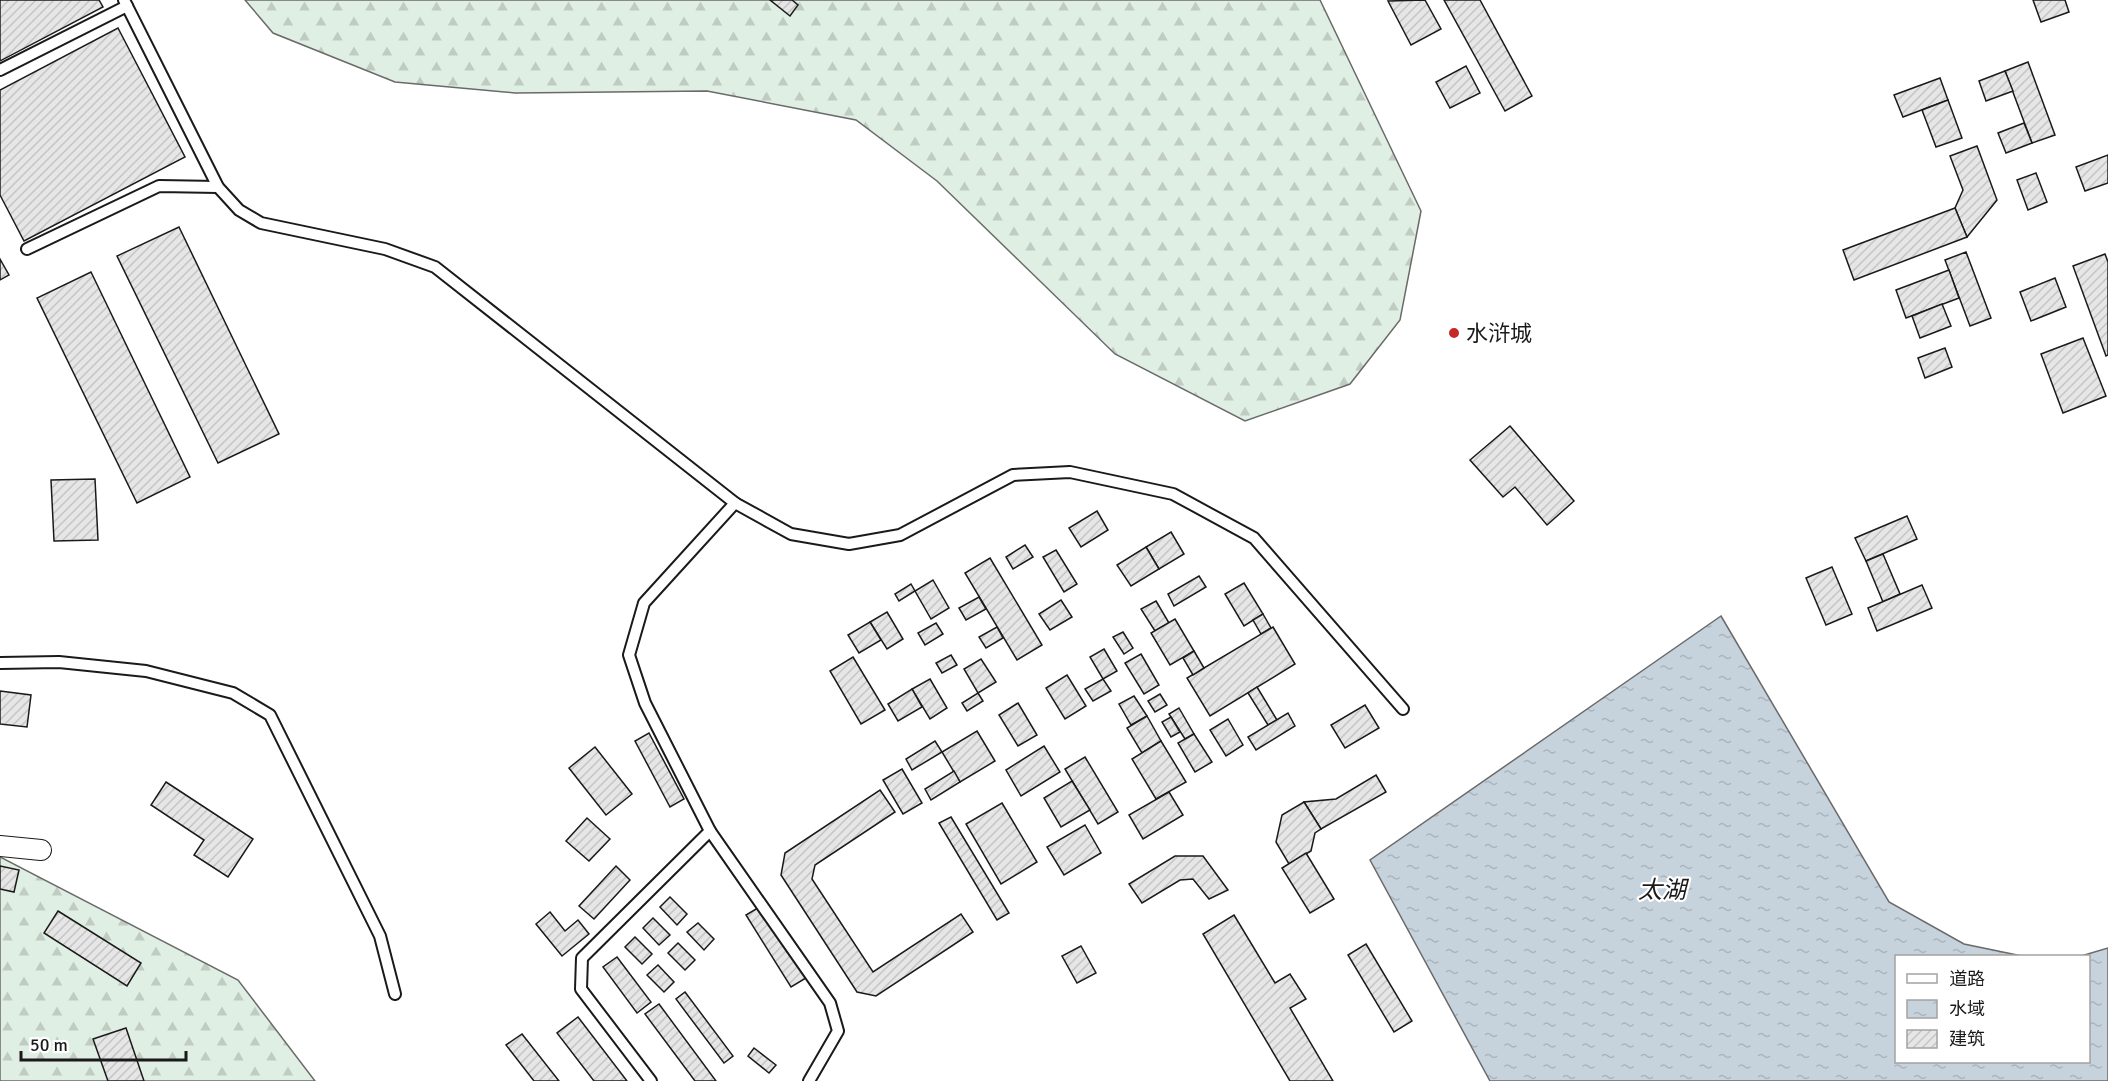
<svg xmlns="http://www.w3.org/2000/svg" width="2108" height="1081" viewBox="0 0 2108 1081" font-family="Signika,'Noto Sans SC',sans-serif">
<defs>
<pattern id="forest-firs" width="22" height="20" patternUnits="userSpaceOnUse" patternTransform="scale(1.5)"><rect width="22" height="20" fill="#e0efe3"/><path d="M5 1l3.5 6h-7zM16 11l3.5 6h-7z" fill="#c0ccc2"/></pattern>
<pattern id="water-ripples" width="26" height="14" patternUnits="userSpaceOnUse" patternTransform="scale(1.5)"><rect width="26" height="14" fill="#c6d2dc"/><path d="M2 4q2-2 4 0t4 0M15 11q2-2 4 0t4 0" fill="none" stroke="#aab4bc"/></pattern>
<pattern id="building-hatch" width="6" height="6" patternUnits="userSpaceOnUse" patternTransform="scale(1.5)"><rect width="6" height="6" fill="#e6e6e6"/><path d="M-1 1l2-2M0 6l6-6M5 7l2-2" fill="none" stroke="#c5c5c5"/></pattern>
</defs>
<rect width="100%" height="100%" fill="#fff"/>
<g fill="url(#forest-firs)" stroke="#6a6a6a" stroke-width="1.5">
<path d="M 245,0 L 1320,0 L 1421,211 L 1400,320 L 1350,384 L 1245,421 L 1115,354 L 937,181 L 856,120 L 707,91 L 515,93 L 395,82 L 273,33 Z"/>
<path d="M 0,857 L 238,980 L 315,1081 L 0,1081 Z"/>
</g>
<path fill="url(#water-ripples)" stroke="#6a6a6a" stroke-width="1.5" d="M 1721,616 L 1889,902 L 1964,944 L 2022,956 L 1896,956 L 1896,1062 L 2088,1062 L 2088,956 L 2081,956 L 2108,948 L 2108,1081 L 1490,1081 L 1370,860 Z"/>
<g fill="url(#building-hatch)" stroke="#1a1a1a" stroke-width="1.5">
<path d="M 0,0 L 99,0 L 103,7 L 0,61 Z"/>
<path d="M 770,0 L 792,0 L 798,5 L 790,16 Z"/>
<path d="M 1425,0 L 1441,29 L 1411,45 L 1388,1 Z"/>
<path d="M 1444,0 L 1480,0 L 1532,96 L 1505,111 Z"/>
<path d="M 2033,0 L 2065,0 L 2069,12 L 2041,22 Z"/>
<path d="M 118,28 L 185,157 L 24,241 L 0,195 L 0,90 Z"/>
<path d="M 2028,62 L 2055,135 L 2032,143 L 2005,71 Z"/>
<path d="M 1466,66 L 1480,93 L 1450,108 L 1436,82 Z"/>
<path d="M 2005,71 L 2013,91 L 1986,101 L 1979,81 Z"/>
<path d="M 1940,78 L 1948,100 L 1903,117 L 1894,95 Z"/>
<path d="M 1948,100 L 1962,138 L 1936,147 L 1922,110 Z"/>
<path d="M 2024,123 L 2032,143 L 2006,153 L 1998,133 Z"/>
<path d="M 1977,146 L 1997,200 L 1967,237 L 1955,208 L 1963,190 L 1950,156 Z"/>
<path d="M 2108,155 L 2108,183 L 2085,191 L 2076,167 Z"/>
<path d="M 2036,173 L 2047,202 L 2028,210 L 2017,180 Z"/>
<path d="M 1955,208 L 1967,237 L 1854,280 L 1843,250 Z"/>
<path d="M 179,227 L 279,434 L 218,463 L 117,256 Z"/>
<path d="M 1966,252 L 1991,318 L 1970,326 L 1945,260 Z"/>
<path d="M 2105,254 L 2108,262 L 2108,355 L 2106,356 L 2073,266 Z"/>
<path d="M 0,259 L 9,275 L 0,280 Z"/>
<path d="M 1949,270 L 1959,298 L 1906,318 L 1896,290 Z"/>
<path d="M 91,272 L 190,477 L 137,503 L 37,298 Z"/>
<path d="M 2055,278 L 2066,307 L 2031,321 L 2020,292 Z"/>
<path d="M 1942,304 L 1951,326 L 1920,338 L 1912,316 Z"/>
<path d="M 2083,338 L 2106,396 L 2063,413 L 2041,354 Z"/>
<path d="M 1945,348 L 1952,367 L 1925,378 L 1918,358 Z"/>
<path d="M 1510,426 L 1574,501 L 1547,525 L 1515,487 L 1503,497 L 1470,460 Z"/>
<path d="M 95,479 L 98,540 L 54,541 L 51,480 Z"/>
<path d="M 1097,511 L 1108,530 L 1081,547 L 1069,528 Z"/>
<path d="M 1907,516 L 1917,539 L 1866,561 L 1855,538 Z"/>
<path d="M 1171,532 L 1184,554 L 1159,569 L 1146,547 Z"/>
<path d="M 1025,545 L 1033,557 L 1013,569 L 1006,557 Z"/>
<path d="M 1146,547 L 1159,569 L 1131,586 L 1117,565 Z"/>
<path d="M 1056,550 L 1077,584 L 1064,592 L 1043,557 Z"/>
<path d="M 1883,554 L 1900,594 L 1883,602 L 1866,561 Z"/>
<path d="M 990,558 L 1042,645 L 1017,660 L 965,573 Z"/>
<path d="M 1832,567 L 1852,614 L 1826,625 L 1806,578 Z"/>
<path d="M 1199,576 L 1206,587 L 1174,606 L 1168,594 Z"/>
<path d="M 933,580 L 949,608 L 931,619 L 915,591 Z"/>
<path d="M 1244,583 L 1263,614 L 1244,626 L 1225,594 Z"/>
<path d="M 911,584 L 915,591 L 899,601 L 895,594 Z"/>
<path d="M 1922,585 L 1932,608 L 1877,631 L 1868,608 Z"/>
<path d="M 979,597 L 986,609 L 966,620 L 959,608 Z"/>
<path d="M 1061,600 L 1072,617 L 1050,630 L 1039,614 Z"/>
<path d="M 1156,601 L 1169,623 L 1155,631 L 1141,609 Z"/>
<path d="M 887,612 L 903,639 L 887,649 L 870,622 Z"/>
<path d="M 1263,614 L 1271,628 L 1261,634 L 1253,620 Z"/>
<path d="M 1175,619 L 1194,651 L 1170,665 L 1151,633 Z"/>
<path d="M 870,622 L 881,640 L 859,653 L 848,635 Z"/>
<path d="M 936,623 L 943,634 L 925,645 L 918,633 Z"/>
<path d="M 997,627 L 1003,638 L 986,648 L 979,637 Z"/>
<path d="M 1273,627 L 1295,664 L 1210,716 L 1187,678 Z"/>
<path d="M 1123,632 L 1133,648 L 1124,654 L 1113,637 Z"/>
<path d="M 1104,649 L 1117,671 L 1103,679 L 1090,657 Z"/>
<path d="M 1194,651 L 1204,668 L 1193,675 L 1183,658 Z"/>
<path d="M 1141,654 L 1159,685 L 1144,694 L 1125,663 Z"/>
<path d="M 951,655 L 957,665 L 942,673 L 936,663 Z"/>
<path d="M 853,657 L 885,710 L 861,724 L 830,671 Z"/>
<path d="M 981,659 L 996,682 L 978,693 L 964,669 Z"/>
<path d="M 1067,675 L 1086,706 L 1065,719 L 1046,688 Z"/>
<path d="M 930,679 L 947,708 L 930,719 L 912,689 Z"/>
<path d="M 1103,679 L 1111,691 L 1093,701 L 1085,689 Z"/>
<path d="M 1257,687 L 1277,720 L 1268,725 L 1248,693 Z"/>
<path d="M 912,689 L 922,707 L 898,721 L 888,704 Z"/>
<path d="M 0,691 L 31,695 L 27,727 L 0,724 Z"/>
<path d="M 978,693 L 983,701 L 967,711 L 962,703 Z"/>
<path d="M 1160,694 L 1167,705 L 1155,712 L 1148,701 Z"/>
<path d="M 1134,696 L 1147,716 L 1131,725 L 1119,704 Z"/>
<path d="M 1018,703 L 1037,735 L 1018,746 L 999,715 Z"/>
<path d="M 1365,705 L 1379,728 L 1345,748 L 1331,725 Z"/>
<path d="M 1179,708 L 1194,734 L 1185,739 L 1169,714 Z"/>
<path d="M 1288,713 L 1295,726 L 1256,750 L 1248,737 Z"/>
<path d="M 1147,716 L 1161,741 L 1142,753 L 1127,728 Z"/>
<path d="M 1171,717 L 1180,732 L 1171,737 L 1162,722 Z"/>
<path d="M 1228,719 L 1243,745 L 1226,756 L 1210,730 Z"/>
<path d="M 977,731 L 995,761 L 960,782 L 942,752 Z"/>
<path d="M 649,733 L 684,799 L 670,807 L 635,741 Z"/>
<path d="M 1194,734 L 1212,762 L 1195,772 L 1178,743 Z"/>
<path d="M 935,741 L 942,752 L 912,770 L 906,759 Z"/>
<path d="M 1161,741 L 1186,782 L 1156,799 L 1132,759 Z"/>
<path d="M 1044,746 L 1060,772 L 1021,796 L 1006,770 Z"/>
<path d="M 595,747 L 632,794 L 606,815 L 569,768 Z"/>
<path d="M 1085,757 L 1118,812 L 1098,824 L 1065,769 Z"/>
<path d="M 902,769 L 922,803 L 903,814 L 883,780 Z"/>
<path d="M 954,771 L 960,782 L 931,800 L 925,789 Z"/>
<path d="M 1376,775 L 1386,792 L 1321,829 L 1304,802 L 1336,799 Z"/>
<path d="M 1072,781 L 1090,810 L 1061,827 L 1044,798 Z"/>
<path d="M 166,782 L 253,839 L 228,877 L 194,855 L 204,840 L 151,805 Z"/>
<path d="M 880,790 L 895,812 L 815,865 L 812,879 L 873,972 L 961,914 L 973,932 L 876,996 L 857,992 L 781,875 L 785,853 Z"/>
<path d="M 1169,792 L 1183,815 L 1143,839 L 1129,815 Z"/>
<path d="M 1304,802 L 1321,829 L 1315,833 L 1311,851 L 1289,864 L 1276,842 L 1282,815 Z"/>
<path d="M 1002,803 L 1037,862 L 1001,884 L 966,824 Z"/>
<path d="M 951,817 L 1009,913 L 997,920 L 939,823 Z"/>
<path d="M 587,818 L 610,839 L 589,861 L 566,841 Z"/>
<path d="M 1085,825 L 1101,853 L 1064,875 L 1047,847 Z"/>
<path d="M 1306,853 L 1334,899 L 1310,913 L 1282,868 Z"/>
<path d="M 1175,856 L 1203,856 L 1228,890 L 1209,899 L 1193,879 L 1180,880 L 1142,903 L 1129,884 Z"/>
<path d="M 0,866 L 19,870 L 14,892 L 0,889 Z"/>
<path d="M 616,866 L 630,880 L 594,919 L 579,906 Z"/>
<path d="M 670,897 L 687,914 L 677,925 L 660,907 Z"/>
<path d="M 761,906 L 806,978 L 791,987 L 746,915 Z"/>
<path d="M 58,911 L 141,963 L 127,986 L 44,933 Z"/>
<path d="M 550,912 L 565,931 L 578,920 L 589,934 L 562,956 L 536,924 Z"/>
<path d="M 1234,915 L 1275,983 L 1290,974 L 1306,999 L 1290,1008 L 1333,1081 L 1290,1081 L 1203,934 Z"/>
<path d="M 653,918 L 670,935 L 659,945 L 643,928 Z"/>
<path d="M 698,923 L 714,939 L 704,950 L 687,932 Z"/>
<path d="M 635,937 L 652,954 L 642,964 L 625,947 Z"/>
<path d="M 678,943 L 695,960 L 685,970 L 668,953 Z"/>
<path d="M 1366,944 L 1412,1021 L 1394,1032 L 1348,955 Z"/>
<path d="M 1081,946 L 1096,973 L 1077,983 L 1062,956 Z"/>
<path d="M 617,957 L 651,1002 L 637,1013 L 603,967 Z"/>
<path d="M 658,965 L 674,982 L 664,992 L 647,975 Z"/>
<path d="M 685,992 L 733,1056 L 724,1063 L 676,999 Z"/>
<path d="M 659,1004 L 716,1081 L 695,1081 L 645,1014 Z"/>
<path d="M 578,1017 L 627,1081 L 594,1081 L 557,1033 Z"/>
<path d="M 126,1028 L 144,1081 L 108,1081 L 93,1039 Z"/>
<path d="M 522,1034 L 559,1081 L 534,1081 L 506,1045 Z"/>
<path d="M 754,1048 L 776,1065 L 769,1073 L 748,1056 Z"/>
</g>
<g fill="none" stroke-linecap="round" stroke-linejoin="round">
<g stroke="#1a1a1a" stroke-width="14">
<g id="service">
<path d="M 124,0 L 218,187 L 239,210 L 261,223 L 385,249 L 435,267 L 735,503 L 791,534 L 849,544 L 900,535 L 1013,475 L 1070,472 L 1173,494 L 1254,538 L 1403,709"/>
<path d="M 0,70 L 127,6"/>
<path d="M 27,249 L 159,186 L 218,187"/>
<path d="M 0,663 L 59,662 L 146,671 L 233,693 L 270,715 L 380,936 L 395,994"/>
<path d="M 710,831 L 830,1003 L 838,1031 L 809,1081"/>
<path d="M 651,1081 L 581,989 L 582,958 L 710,831 L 645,703 L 629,655 L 644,603 L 735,503"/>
</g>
</g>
<g stroke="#1a1a1a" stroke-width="22">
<path id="minor" d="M 0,846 L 41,850"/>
</g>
<use href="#service" stroke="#fff" stroke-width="10"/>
<use href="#minor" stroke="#fff" stroke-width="20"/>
</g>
<circle fill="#c62828" stroke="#fff" stroke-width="2" cx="1454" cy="333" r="6"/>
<g text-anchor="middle" stroke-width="4.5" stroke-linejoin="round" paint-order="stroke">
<g font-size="22" fill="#1a1a1a" stroke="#fff" text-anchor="start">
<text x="1466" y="341">水浒城</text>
</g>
<g font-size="24" font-style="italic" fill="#1a1a1a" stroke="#fff">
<text x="1662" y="898">太湖</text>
</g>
</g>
<rect x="1895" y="955" width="195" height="108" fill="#ffffff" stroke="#a3a3a3" stroke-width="1.5"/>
<rect x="1907" y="974" width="30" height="9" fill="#ffffff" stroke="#a3a3a3" stroke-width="1.5"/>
<text x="1949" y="985" font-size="18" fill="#1a1a1a">道路</text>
<rect x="1907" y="1000" width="30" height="18" fill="url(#water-ripples)" stroke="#a3a3a3" stroke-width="1.5"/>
<text x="1949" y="1015" font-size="18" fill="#1a1a1a">水域</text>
<rect x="1907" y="1030" width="30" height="18" fill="url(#building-hatch)" stroke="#a3a3a3" stroke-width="1.5"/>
<text x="1949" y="1045" font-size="18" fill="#1a1a1a">建筑</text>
<path d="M21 1051v9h165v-9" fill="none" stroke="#1a1a1a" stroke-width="3"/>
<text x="30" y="1051" font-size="18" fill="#1a1a1a" stroke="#ffffff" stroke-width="4.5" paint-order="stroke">50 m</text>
</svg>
